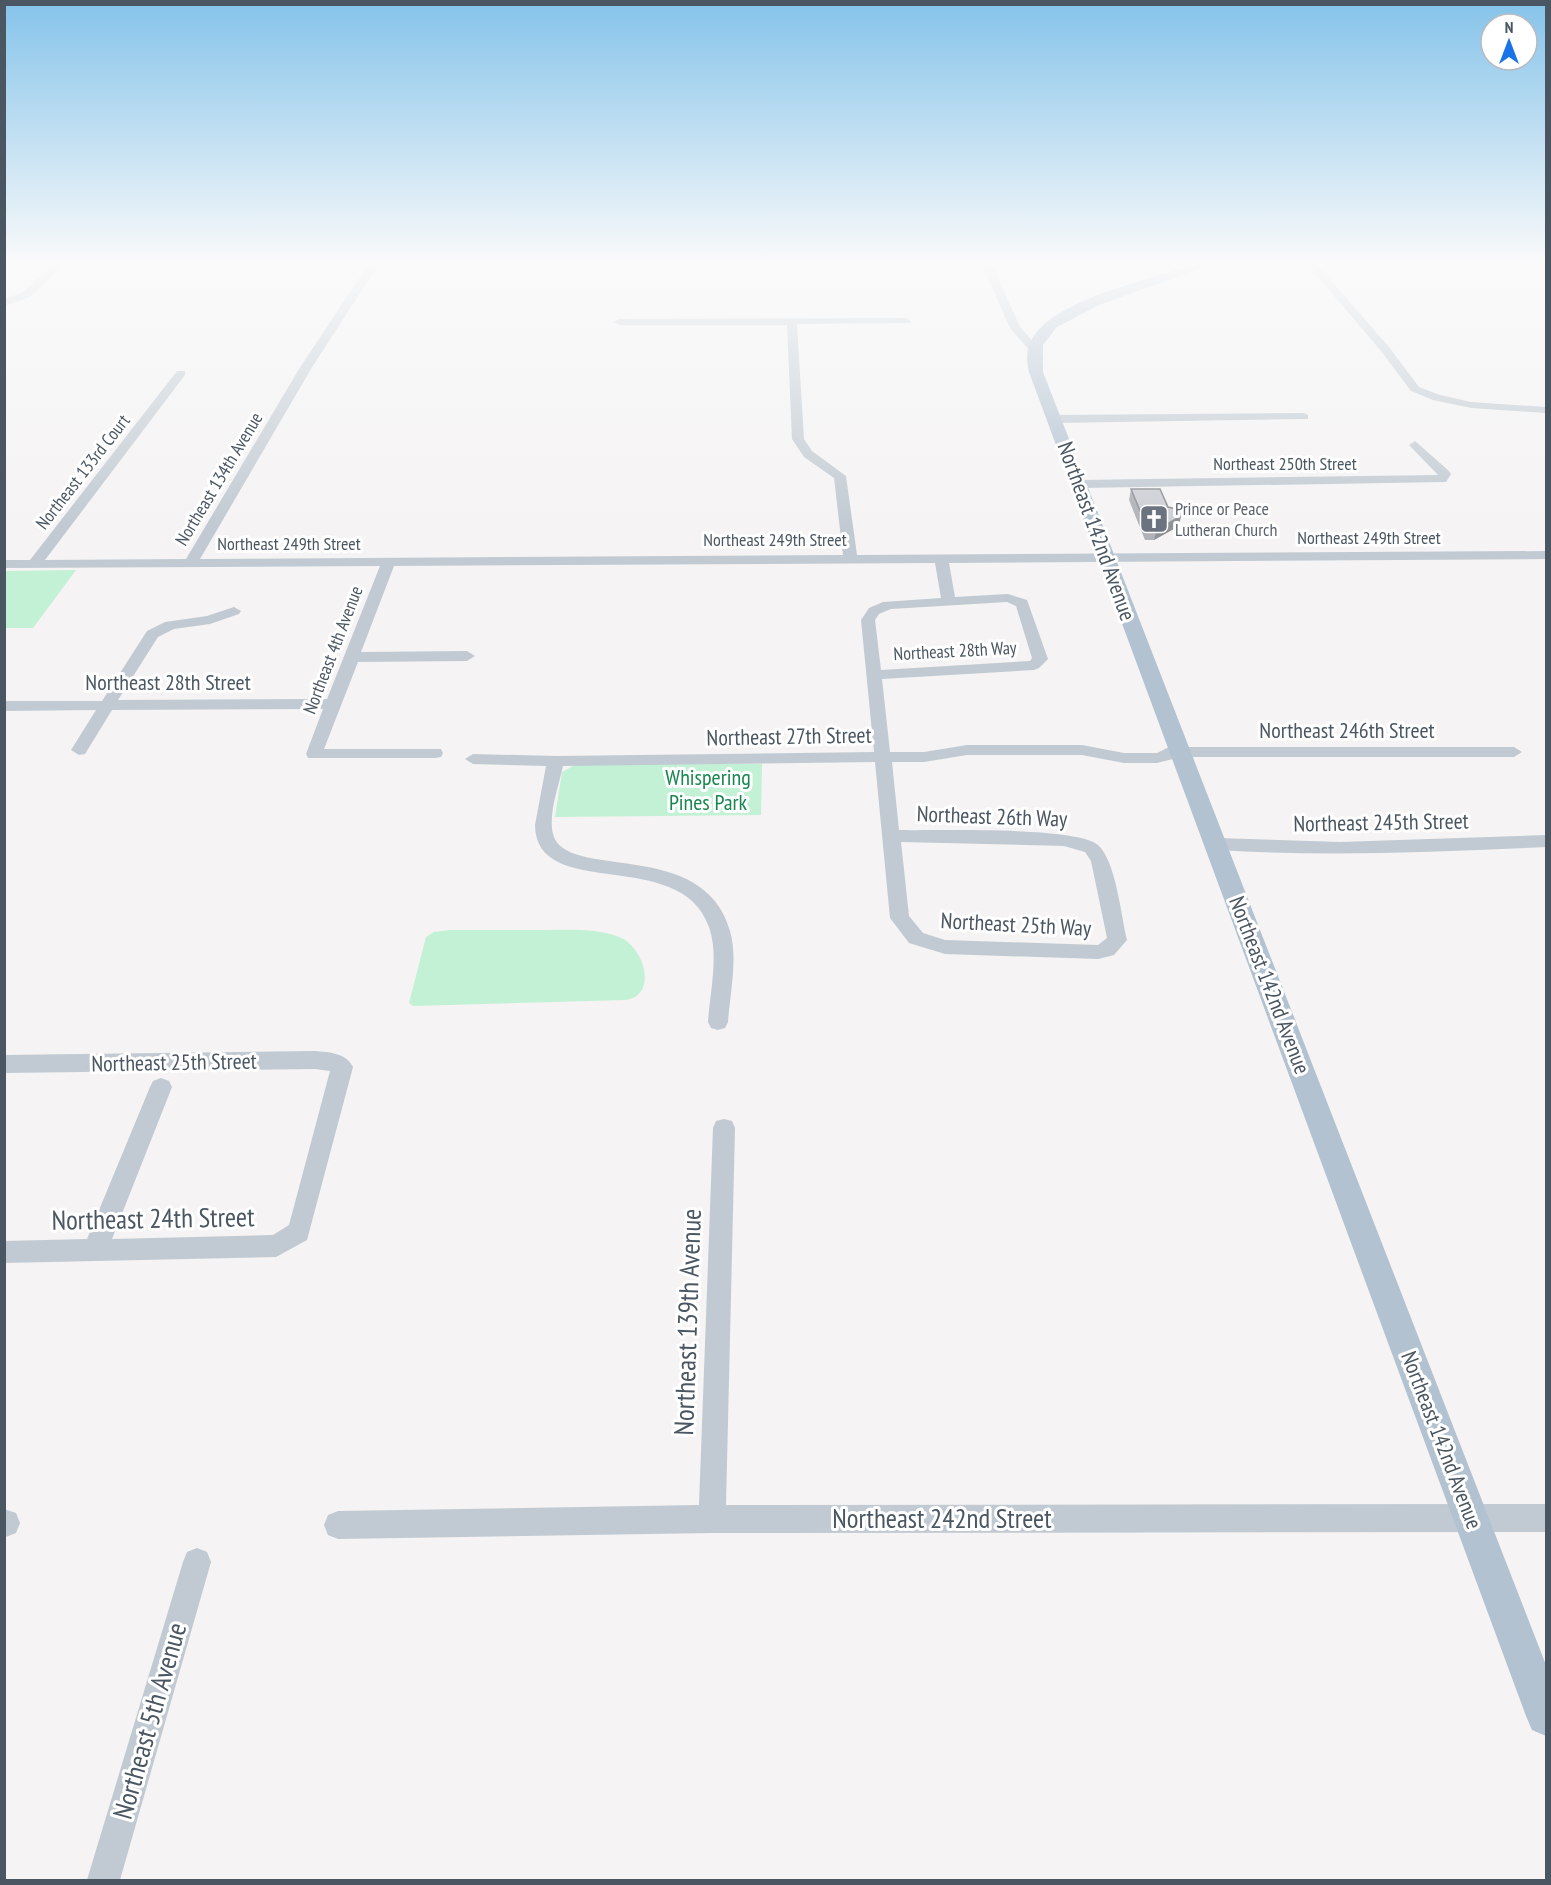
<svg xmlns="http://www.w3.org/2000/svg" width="1551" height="1885" viewBox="0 0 1551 1885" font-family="'PT Sans Narrow',sans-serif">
<rect width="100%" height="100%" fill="#f5f3f3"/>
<g fill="#c3f1d5">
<path d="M 76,570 L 33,628 L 5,628 L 5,571 Z"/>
<path d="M 577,764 L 762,764 L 761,815 L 555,817 L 562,772 Z"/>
<path d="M 450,930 C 482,930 514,930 546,930 C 570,930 596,928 619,937 C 644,946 659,996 625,1000 L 413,1006 L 409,1003 L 426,937 L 434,932 Z"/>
</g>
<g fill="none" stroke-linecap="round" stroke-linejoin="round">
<g fill="#c1cad2" fill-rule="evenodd">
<path d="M 56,262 L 67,262 L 30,297 L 4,306 L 4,299 L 22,293 Z"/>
<path d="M 370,262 L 380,262 L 311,369 L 200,559 L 843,555 L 834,478 L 804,457 L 792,439 L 787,325 L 619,325 L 614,322 L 619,319 L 906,318 L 911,321 L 910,323 L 797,324 L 804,439 L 812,451 L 846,476 L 857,555 L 1546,551 L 1546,559 L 949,563 L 955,597 L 1008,594 L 1027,600 L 1048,659 L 1039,668 L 1034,670 L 882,679 L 890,752 L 924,752 L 967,745 L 1082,745 L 1124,753 L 1157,753 L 1169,747 L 1514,747 L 1522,752 L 1514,757 L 1181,757 L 1157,763 L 1124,763 L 1082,755 L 967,755 L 924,762 L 892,762 L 899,830 C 935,831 1077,826 1098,845 C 1116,861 1121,916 1127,940 L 1114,955 L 1098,959 L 945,954 L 909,943 L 890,918 L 875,762 L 563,766 C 559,786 548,813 553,834 C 565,882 704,836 730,931 C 738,959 730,993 728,1022 L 725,1028 L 718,1030 L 711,1028 L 708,1022 C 710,992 719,955 709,927 C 681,845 536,903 535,825 L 546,766 L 473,764 L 465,759 L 473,754 L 556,756 L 874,752 L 861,620 L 869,608 L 883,602 L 941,598 L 935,563 L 394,566 L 361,652 L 467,651 L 475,656 L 467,661 L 358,662 L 324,749 L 441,749 L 443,753 L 441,757 L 435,758 L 308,758 L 306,754 L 323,709 L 112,710 L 85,754 L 79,755 L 71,750 L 96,710 L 4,711 L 4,701 L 102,701 L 147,631 L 165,622 L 207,616 L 234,607 L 241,611 L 239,614 L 210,624 L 174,629 L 158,637 L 118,700 L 327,699 L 380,566 L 4,568 L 4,560 L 30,560 L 177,371 L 185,371 L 185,375 L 45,560 L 186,559 L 299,369 ZM 1007,602 L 1016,606 L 1032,658 L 1030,661 L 881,670 L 875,620 L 879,614 L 891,609 ZM 901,842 L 1064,846 L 1085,852 L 1091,861 L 1107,938 L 1098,945 L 945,940 L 923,933 L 909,916 Z"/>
<path d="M 981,262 L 991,262 L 1020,327 L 1038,347 L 1038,351 L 1030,351 L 1010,328 Z"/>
<path d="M 1301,262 L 1312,262 L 1320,268 L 1389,347 L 1419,387 L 1440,395 L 1471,402 L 1546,407 L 1546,413 L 1471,408 L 1433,400 L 1411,391 L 1381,351 L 1314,272 Z"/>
<path d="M 1304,413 L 1308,415 L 1308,419 L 1055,423 L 1049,419 L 1055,415 Z"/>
<path d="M 1415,441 L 1449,471 L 1451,474 L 1446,482 L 1080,488 L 1074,484 L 1080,480 L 1438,475 L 1409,445 Z"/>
<path d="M 1546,835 L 1546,847 C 1436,852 1327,857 1217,850 L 1211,848 L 1208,844 L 1211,840 L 1217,838 L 1340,842 Z"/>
<path d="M 315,1051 C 329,1052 346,1053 353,1067 L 307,1240 L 276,1257 L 4,1263 L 4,1241 L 87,1239 L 150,1087 L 153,1081 L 161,1078 L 169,1081 L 172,1087 L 112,1239 L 273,1235 L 289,1225 L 330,1071 L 315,1069 L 4,1073 L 4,1055 Z"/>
<path d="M 724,1119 L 732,1121 L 735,1128 L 726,1505 L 1546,1504 L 1546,1532 L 712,1533 L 338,1539 L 328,1535 L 324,1525 L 328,1515 L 338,1511 L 699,1505 L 713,1128 L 716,1121 Z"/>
<path d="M 4,1509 L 16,1513 L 20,1523 L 16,1533 L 6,1537 Z"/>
<path d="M 197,1548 L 207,1552 L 211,1562 L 120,1880 L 87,1880 L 183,1562 L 187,1552 Z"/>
</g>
<path fill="#b3c2d1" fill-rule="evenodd" d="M 1201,262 L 1219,262 L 1099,305 L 1057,327 L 1043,345 L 1043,372 L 1546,1665 L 1546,1736 L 1532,1730 L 1526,1716 L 1029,372 C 1026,360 1026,347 1034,336 C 1060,297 1157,278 1201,262 Z"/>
</g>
<path fill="#b0b2b7" d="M 1131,489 L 1168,507 L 1179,526 L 1154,540 L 1145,540 L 1129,500 Z"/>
<path fill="#909195" d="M 1181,516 L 1179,526 L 1154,540 L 1157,530 Z"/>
<path fill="#cdcfd5" stroke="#909195" stroke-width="1.5" d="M 1131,489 L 1160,489 L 1168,507 L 1181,510 L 1181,516 L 1157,530 L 1148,530 Z"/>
<linearGradient id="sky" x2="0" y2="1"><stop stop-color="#85c3ea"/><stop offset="0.5" stop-color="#fafafa"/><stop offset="1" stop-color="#fafafa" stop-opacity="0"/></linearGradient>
<rect width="1551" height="526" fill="url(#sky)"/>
<defs>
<g id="church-square" transform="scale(1.5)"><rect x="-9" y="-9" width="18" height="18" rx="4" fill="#6b7280" stroke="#fff"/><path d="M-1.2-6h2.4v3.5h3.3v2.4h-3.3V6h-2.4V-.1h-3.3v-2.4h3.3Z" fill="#fff"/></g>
</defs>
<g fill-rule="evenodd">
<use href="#church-square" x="1154" y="519"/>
</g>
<g text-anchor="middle" stroke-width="6" stroke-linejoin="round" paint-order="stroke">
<g font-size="18" fill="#4a5661" stroke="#fff">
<text x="1285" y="470">Northeast 250th Street</text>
<text transform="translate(83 472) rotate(-52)" y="6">Northeast 133rd Court</text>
<text transform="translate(219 479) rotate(-59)" y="6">Northeast 134th Avenue</text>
<text x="1369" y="544">Northeast 249th Street</text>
<text x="775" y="546">Northeast 249th Street</text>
<text x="289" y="550">Northeast 249th Street</text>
<text transform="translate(333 650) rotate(-69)" y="6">Northeast 4th Avenue</text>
<text transform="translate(955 651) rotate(-3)" y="6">Northeast 28th Way</text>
</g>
<g font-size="18" fill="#5b616d" stroke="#fff" text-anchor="start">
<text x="1175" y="515">Prince or Peace<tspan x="1175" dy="21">Lutheran Church</tspan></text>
</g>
<g font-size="22" fill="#4a5661" stroke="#fff">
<text transform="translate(1097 531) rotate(70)" y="8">Northeast 142nd Avenue</text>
<text x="168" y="690">Northeast 28th Street</text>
<text x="1347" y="738">Northeast 246th Street</text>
<text transform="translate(789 736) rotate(-1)" y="8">Northeast 27th Street</text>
<text transform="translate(992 816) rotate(2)" y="8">Northeast 26th Way</text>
<text transform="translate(1381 822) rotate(-1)" y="8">Northeast 245th Street</text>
<text transform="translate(1016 924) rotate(3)" y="8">Northeast 25th Way</text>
<text transform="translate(1270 985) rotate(69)" y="8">Northeast 142nd Avenue</text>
<text transform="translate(174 1062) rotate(-1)" y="8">Northeast 25th Street</text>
<text transform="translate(1442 1440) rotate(69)" y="8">Northeast 142nd Avenue</text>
</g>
<g font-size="22" fill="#17864f" stroke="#fff">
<text x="708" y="785">Whispering<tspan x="708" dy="25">Pines Park</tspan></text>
</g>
<g font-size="27" fill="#4a5661" stroke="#fff">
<text transform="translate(153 1219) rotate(-1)" y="9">Northeast 24th Street</text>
<text transform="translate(688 1322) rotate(-88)" y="9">Northeast 139th Avenue</text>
<text x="942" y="1528">Northeast 242nd Street</text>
<text transform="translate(150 1721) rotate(-74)" y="9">Northeast 5th Avenue</text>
</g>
</g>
<rect width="1551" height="1885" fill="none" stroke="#4a5661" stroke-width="12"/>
<g transform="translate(1509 42)"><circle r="28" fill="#ffffff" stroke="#b7bbc0" stroke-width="1.5"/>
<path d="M0-4.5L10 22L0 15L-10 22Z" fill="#1a73e8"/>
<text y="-9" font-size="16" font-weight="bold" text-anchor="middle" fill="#4a5661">N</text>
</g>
</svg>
